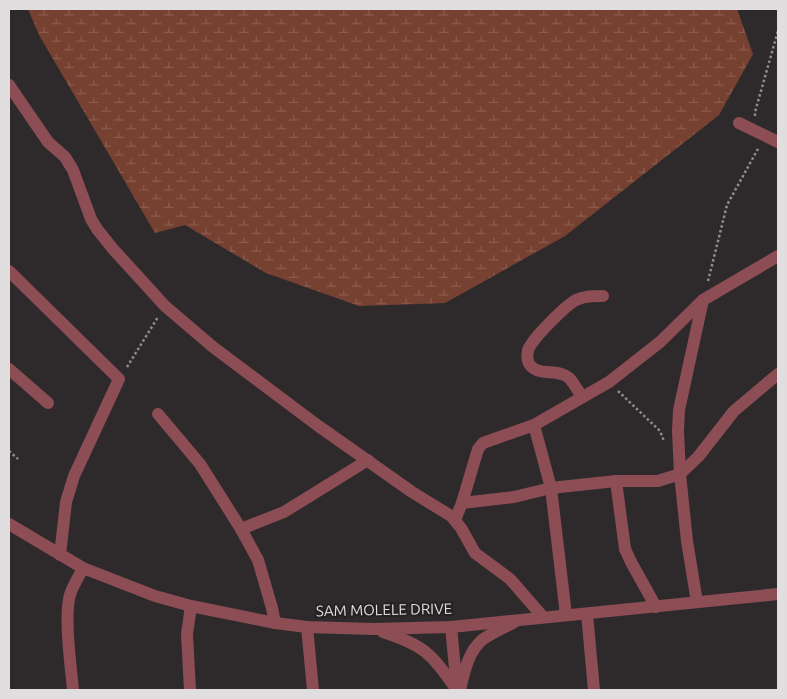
<svg xmlns="http://www.w3.org/2000/svg" width="787" height="699" viewBox="0 0 787 699" font-family="Ubuntu,sans-serif">
<defs>
<pattern id="wetland-marsh" width="20" height="14" patternUnits="userSpaceOnUse" patternTransform="scale(1.25)"><rect width="20" height="14" fill="#774131"/><path d="M1 5h8M5 5V1M11 12h8M15 12V8" fill="none" stroke="#8a5c4e"/></pattern>
</defs>
<rect width="100%" height="100%" fill="#2e2a2c"/>
<path fill="url(#wetland-marsh)" d="M 28,9 L 737,9 L 753,54 L 719,115 L 565,236 L 445,303 L 359,306 L 266,273 L 185,225 L 155,233 L 39,35 Z"/>
<g fill="none" stroke-linecap="round" stroke-linejoin="round">
<g stroke="#8f8c8d" stroke-width="2.5" stroke-dasharray="2.5 2.5" stroke-linecap="butt">
<path d="M 755,116 L 755,112 L 778,31"/>
<path d="M 708,281 L 727,205 L 759,147"/>
<path d="M 127,367 L 158,317"/>
<path d="M 618,391 L 660,431 L 664,441"/>
<path d="M 9,451 L 18,459"/>
</g>
<g stroke="#8c4d54" stroke-width="12">
<path d="M 9,85 L 48,142 L 65,157 L 73,170 L 91,219 L 97,229 L 113,249 L 165,306 L 213,347 L 317,425 L 412,492 L 451,516 L 461,528 L 475,553 L 510,579 L 543,617"/>
<path d="M 739,123 L 778,142"/>
<path d="M 9,271 L 119,379 L 74,476 L 66,502 L 60,555"/>
<path d="M 9,369 L 48,403"/>
<path d="M 582,397 C 578,391 574,383 569,378 C 558,368 539,377 530,365 C 527,361 527,355 528,350 C 532,339 565,306 576,300 C 585,296 593,296 603,296"/>
<path d="M 158,414 L 200,464 L 241,529 L 258,560 L 272,608 L 275,623"/>
<path d="M 534,425 L 551,488 L 566,615"/>
<path d="M 616,481 L 625,549 L 631,562 L 656,607"/>
<path d="M 462,503 L 514,497 L 551,488 L 616,481 L 658,481 L 680,474 L 698,457 L 734,411 L 778,374"/>
<path d="M 455,520 L 462,503 L 478,449 L 483,443 L 534,425 L 609,382 L 660,342 L 703,300 L 778,256"/>
<path d="M 241,529 L 284,512 L 368,460"/>
<path d="M 697,602 L 687,541 L 680,474 L 678,431 L 679,410 L 703,300"/>
<path d="M 587,614 L 594,690"/>
<path d="M 307,627 L 313,690"/>
<path d="M 73,690 C 71,667 63,612 71,592 C 74,584 79,576 83,568"/>
<path d="M 190,690 L 187,634 L 191,606"/>
</g>
<g stroke="#8c4d54" stroke-width="12">
<path d="M 9,524 L 83,568 L 155,596 L 191,606 L 275,623 L 307,627 L 374,629 L 451,627 L 778,594"/>
<path d="M 451,627 L 457,689"/>
<path d="M 383,632 C 426,646 431,654 457,690"/>
<path d="M 460,690 C 464,673 468,652 482,640 C 491,633 503,628 513,623"/>
</g>
</g>
<g text-anchor="middle" stroke-width="4" stroke-linejoin="round" paint-order="stroke">
<g font-size="15" fill="#e1dedf" stroke="#252122">
<text transform="translate(384 610) rotate(-1)" y="5">SAM MOLELE DRIVE</text>
</g>
</g>
<rect width="787" height="699" fill="none" stroke="#e1dedf" stroke-width="20"/>
</svg>
